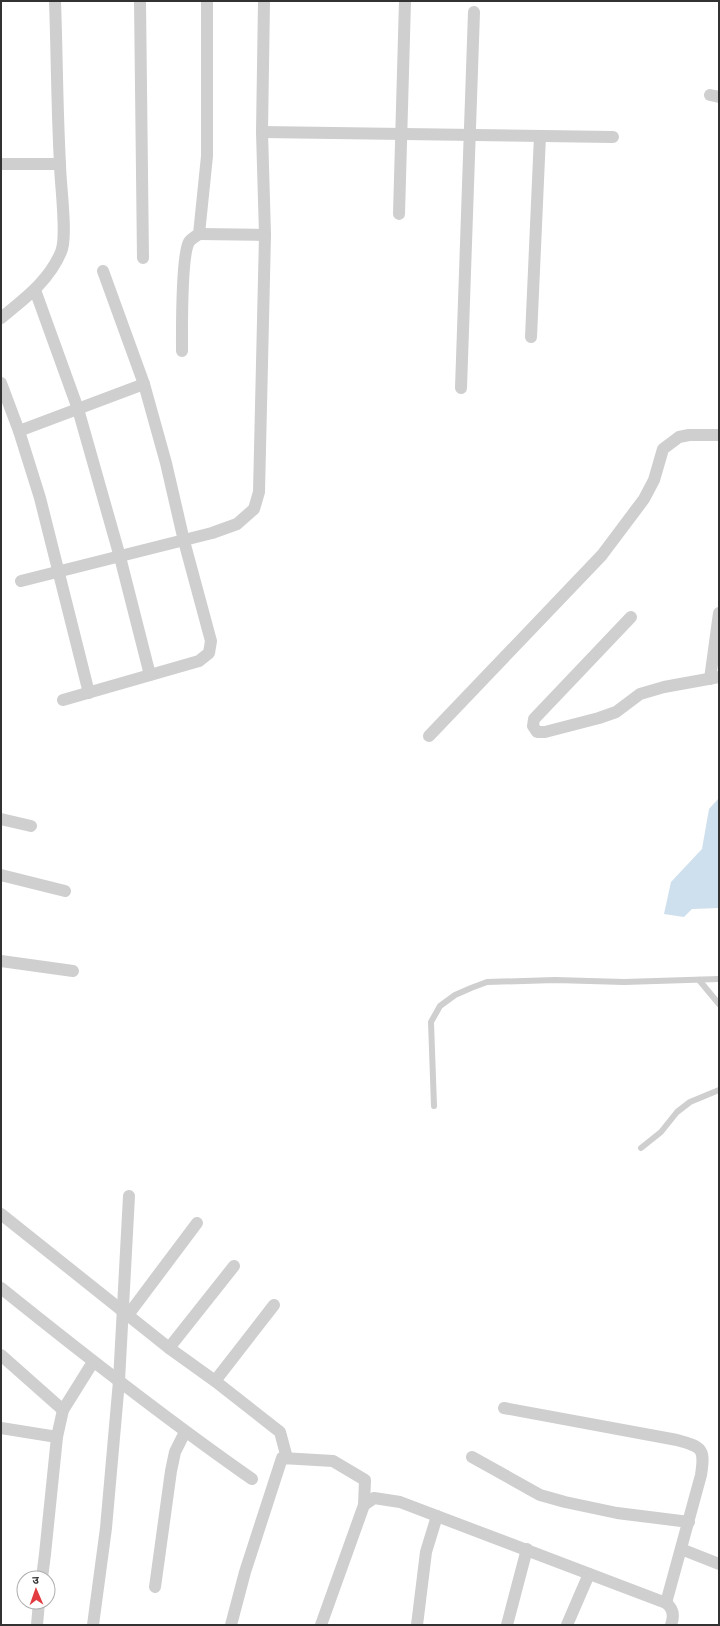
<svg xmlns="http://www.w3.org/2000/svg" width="720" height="1626" viewBox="0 0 720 1626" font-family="'Open Sans','Noto Sans Devanagari',sans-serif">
<rect width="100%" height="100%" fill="#fff"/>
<path fill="#cedfed" d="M 719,798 L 719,908 L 692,909 L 684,917 L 664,914 L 671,882 L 702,849 L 709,809 Z"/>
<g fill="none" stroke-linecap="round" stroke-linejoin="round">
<g stroke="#cfcfcf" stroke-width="6">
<path d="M 699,980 L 719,1004"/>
<path d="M 434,1106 L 431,1022 L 440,1006 L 455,995 L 471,988 L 487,982 L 555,980 L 624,982 L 719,979"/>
<path d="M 641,1148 L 661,1132 L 677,1112 L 690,1102 L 719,1090"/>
</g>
<g stroke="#cfcfcf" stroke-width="12">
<path d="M 140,1 L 143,258"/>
<path d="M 710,95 L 719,97"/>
<path d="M 262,132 L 613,137"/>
<path d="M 1,164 L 60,164"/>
<path d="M 399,214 L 405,1"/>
<path d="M 199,234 L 265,235"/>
<path d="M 35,290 L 78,409 L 120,557 L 150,675"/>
<path d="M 1,318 C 24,299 49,281 61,252 C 68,237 60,183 60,164 C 57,110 57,55 55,1"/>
<path d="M 531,337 L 540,136"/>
<path d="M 182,351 C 182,331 181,256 189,242 C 191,239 196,236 199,234 L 207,156 L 207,1"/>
<path d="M 1,383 L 19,431 L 40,498 L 89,693"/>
<path d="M 461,388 L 474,12"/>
<path d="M 19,431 L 144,384"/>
<path d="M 21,581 L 212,533 L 237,524 L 254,509 L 259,492 L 265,235 L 262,132 L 264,1"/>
<path d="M 631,617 L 534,719 L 533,726 L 537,732 L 545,732 L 599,718 L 616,712 L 640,694 L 664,687 L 719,677"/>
<path d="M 710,679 L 719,613"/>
<path d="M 63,700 L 199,661 L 209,653 L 211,641 L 184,541 L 166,463 L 144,384 L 103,271"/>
<path d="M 429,736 L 602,555 L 644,499 L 654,480 L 663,449 L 679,437 L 689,435 L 719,435"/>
<path d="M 1,819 L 31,826"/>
<path d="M 1,875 L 65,891"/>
<path d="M 1,961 L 73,971"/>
<path d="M 1,1214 L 169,1348 L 215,1381 L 280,1432 L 287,1458"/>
<path d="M 1,1288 C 83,1354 166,1419 252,1479"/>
<path d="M 128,1315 L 197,1223"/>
<path d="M 169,1348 L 234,1266"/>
<path d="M 1,1355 L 63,1410"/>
<path d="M 215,1381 L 274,1305"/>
<path d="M 504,1408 L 677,1440 C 703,1447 705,1449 701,1475 L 666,1603"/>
<path d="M 1,1428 L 57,1437"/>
<path d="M 472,1457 L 540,1495 L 565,1502 L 617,1513 L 689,1522"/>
<path d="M 681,1549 L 719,1564"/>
<path d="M 42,1578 L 45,1554 L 57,1437 L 63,1410 L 93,1362"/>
<path d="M 155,1587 L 171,1471 L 175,1452 L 185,1432"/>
<path d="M 37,1625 L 39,1602"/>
<path d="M 93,1625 L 106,1528 L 119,1381 L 129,1196"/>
<path d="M 231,1625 L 245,1572 L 282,1458 L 333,1461 L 365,1480 L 364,1505"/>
<path d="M 321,1625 L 364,1505 L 374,1498 L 400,1502 L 666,1603 C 674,1609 674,1617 671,1625"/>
<path d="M 417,1625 L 426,1552 L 437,1516"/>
<path d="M 507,1625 L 527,1549"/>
<path d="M 567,1625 L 589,1574"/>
</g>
</g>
<rect width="720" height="1626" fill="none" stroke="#323232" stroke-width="4"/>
<g transform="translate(36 1590) rotate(358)"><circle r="19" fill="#ffffff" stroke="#adadad"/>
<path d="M0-3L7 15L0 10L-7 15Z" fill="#e23b40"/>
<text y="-6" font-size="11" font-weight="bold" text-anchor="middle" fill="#323232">उ</text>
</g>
</svg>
